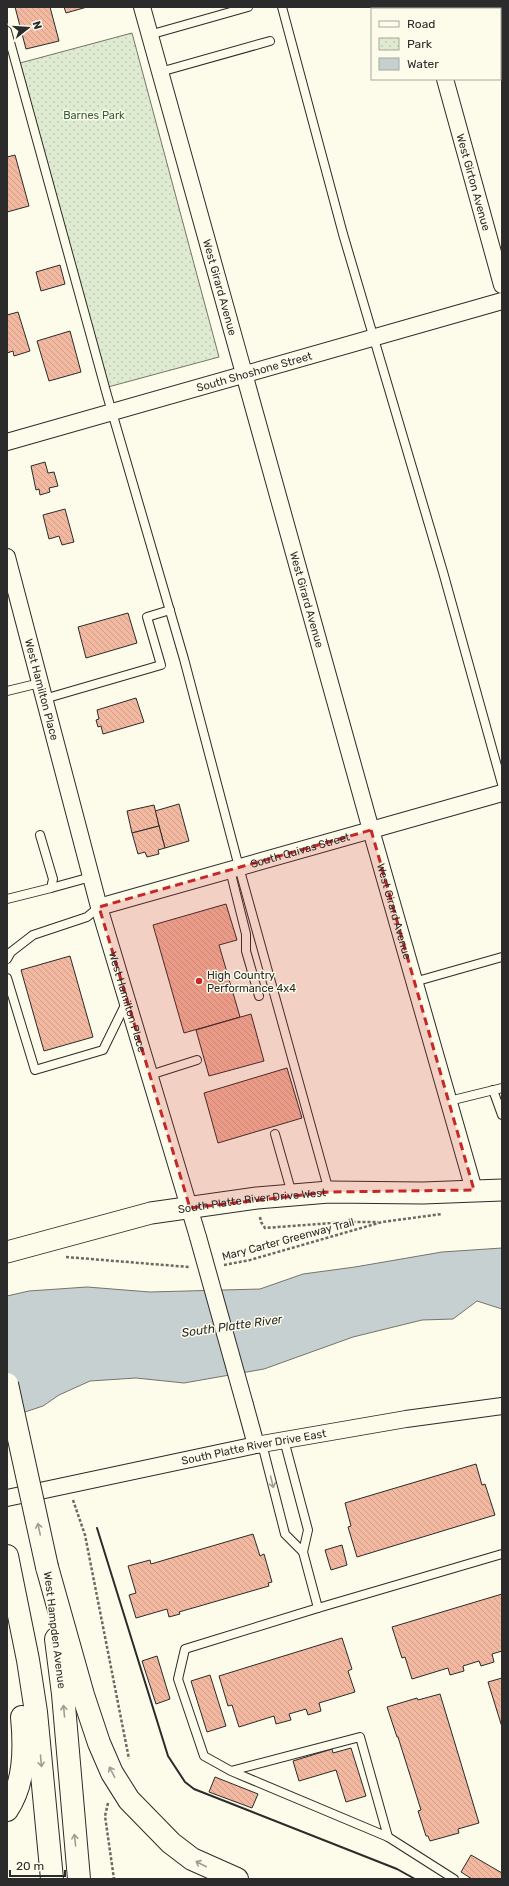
<svg xmlns="http://www.w3.org/2000/svg" width="509" height="1886" viewBox="0 0 509 1886" font-family="Rubik,sans-serif">
<defs>
<pattern id="park-dots" width="8" height="8" patternUnits="userSpaceOnUse"><rect width="8" height="8" fill="#deebd1"/><path d="M2 2h.1M6 6h.1" fill="none" stroke="#bfcab4" stroke-width="1.8" stroke-linecap="round"/></pattern>
<pattern id="building-back-hatch" width="6" height="6" patternUnits="userSpaceOnUse"><rect width="6" height="6" fill="#f2b8a0"/><path d="M-1 5l2 2M0 0l6 6M5-1l2 2" fill="none" stroke="#d09e8a"/></pattern>
</defs>
<rect width="100%" height="100%" fill="#fdfbea"/>
<path fill="url(#park-dots)" stroke="#74746e" d="M 132,33 L 219,357 L 108,387 L 20,63 Z"/>
<path fill="#c7d0d0" stroke="#74746e" d="M 502,1248 L 502,1309 L 477,1301 L 453,1319 L 422,1320 L 353,1337 L 264,1369 L 184,1383 L 136,1378 L 90,1381 L 59,1395 L 43,1406 L 7,1418 L 7,1296 L 29,1291 L 87,1287 L 150,1292 L 260,1289 L 303,1274 L 355,1267 L 442,1252 Z"/>
<g fill="url(#building-back-hatch)" stroke="#2b2b2b">
<path d="M 15,7 L 50,7 L 59,41 L 26,49 Z"/>
<path d="M 64,7 L 87,7 L 66,13 Z"/>
<path d="M 15,155 L 29,206 L 7,212 L 7,157 Z"/>
<path d="M 60,265 L 65,284 L 41,291 L 36,272 Z"/>
<path d="M 18,312 L 30,351 L 14,356 L 13,351 L 7,353 L 7,315 Z"/>
<path d="M 70,331 L 81,372 L 49,381 L 37,341 Z"/>
<path d="M 45,462 L 48,473 L 54,472 L 58,486 L 49,488 L 50,492 L 40,495 L 39,489 L 36,490 L 31,466 Z"/>
<path d="M 65,509 L 74,542 L 62,545 L 59,536 L 49,539 L 43,515 Z"/>
<path d="M 128,613 L 137,643 L 86,658 L 78,627 Z"/>
<path d="M 136,698 L 144,722 L 103,734 L 101,726 L 98,727 L 96,720 L 99,719 L 97,710 Z"/>
<path d="M 179,804 L 189,841 L 165,848 L 155,811 Z"/>
<path d="M 154,805 L 159,826 L 132,833 L 127,811 Z"/>
<path d="M 159,826 L 165,848 L 158,850 L 159,854 L 147,857 L 145,852 L 138,854 L 132,833 Z"/>
<path d="M 226,904 L 237,940 L 219,945 L 240,1017 L 184,1033 L 153,925 Z"/>
<path d="M 70,956 L 93,1037 L 44,1051 L 21,970 Z"/>
<path d="M 251,1014 L 264,1061 L 209,1076 L 196,1030 Z"/>
<path d="M 287,1068 L 302,1118 L 218,1143 L 204,1093 Z"/>
<path d="M 476,1464 L 482,1485 L 485,1484 L 495,1515 L 357,1557 L 348,1527 L 351,1526 L 345,1503 Z"/>
<path d="M 253,1534 L 260,1556 L 264,1554 L 272,1582 L 268,1583 L 269,1586 L 179,1612 L 180,1614 L 169,1617 L 167,1609 L 136,1618 L 129,1595 L 136,1593 L 128,1566 L 150,1560 L 151,1564 Z"/>
<path d="M 342,1545 L 347,1565 L 331,1570 L 325,1550 Z"/>
<path d="M 502,1594 L 502,1651 L 492,1654 L 494,1662 L 481,1666 L 479,1661 L 463,1666 L 464,1671 L 450,1675 L 448,1668 L 412,1679 L 405,1657 L 402,1658 L 392,1627 Z"/>
<path d="M 342,1638 L 352,1669 L 348,1671 L 355,1692 L 319,1703 L 321,1711 L 308,1715 L 306,1709 L 289,1714 L 291,1720 L 276,1724 L 274,1716 L 239,1727 L 232,1705 L 228,1706 L 219,1676 Z"/>
<path d="M 157,1656 L 170,1699 L 156,1704 L 142,1661 Z"/>
<path d="M 210,1675 L 226,1726 L 207,1732 L 191,1681 Z"/>
<path d="M 502,1678 L 502,1727 L 488,1682 Z"/>
<path d="M 440,1694 L 479,1823 L 458,1829 L 459,1833 L 430,1841 L 428,1836 L 426,1836 L 418,1811 L 421,1810 L 398,1737 L 397,1737 L 387,1707 L 417,1698 L 418,1700 Z"/>
<path d="M 351,1748 L 366,1796 L 346,1802 L 336,1770 L 299,1781 L 293,1761 L 332,1749 L 333,1753 Z"/>
<path d="M 215,1777 L 258,1794 L 252,1808 L 209,1792 Z"/>
<path d="M 471,1855 L 502,1873 L 502,1879 L 472,1879 L 461,1872 Z"/>
</g>
<g fill="none" stroke-linecap="round" stroke-linejoin="round">
<g stroke="#2b2b2b" stroke-width="10">
<g id="service">
<path d="M 282,7 L 343,234 L 443,572 L 502,784"/>
<path d="M 7,31 L 107,395 L 184,659 L 239,867 L 329,1191"/>
<path d="M 149,35 L 248,7"/>
<path d="M 160,72 L 270,41"/>
<path d="M 7,691 L 40,683"/>
<path d="M 44,699 L 161,665 L 147,617 L 170,610"/>
<path d="M 230,870 L 246,934 L 246,951 L 259,996"/>
<path d="M 51,888 L 91,877"/>
<path d="M 7,899 L 51,888 L 53,879 L 40,835"/>
<path d="M 7,959 L 11,952 L 33,935 L 87,917 L 99,907"/>
<path d="M 7,978 L 35,1070 L 103,1050 L 127,1001"/>
<path d="M 414,982 L 502,957"/>
<path d="M 150,1075 L 197,1060"/>
<path d="M 493,1090 L 502,1115"/>
<path d="M 449,1101 L 502,1088"/>
<path d="M 275,1134 L 292,1194"/>
<path d="M 262,1444 L 285,1534 L 303,1552 L 308,1530 L 284,1440"/>
<path d="M 303,1552 L 318,1608 L 502,1554"/>
<path d="M 231,1771 L 388,1837 L 360,1737 L 231,1771 L 204,1756 L 178,1679 L 185,1649 L 318,1608"/>
<path d="M 388,1837 L 454,1879"/>
</g>
</g>
<g stroke="#2b2b2b" stroke-width="18">
<g id="minor">
<path id="s1" d="M 142,7 L 371,830 L 474,1190"/>
<path d="M 425,7 L 425,9"/>
<path id="s2" d="M 445,79 L 502,285"/>
<path id="s3" d="M 7,442 L 502,301"/>
<path id="s4" d="M 7,557 L 99,907 L 198,1237"/>
<path id="s5" d="M 99,907 L 502,793"/>
<path d="M 245,1405 L 256,1445"/>
<path id="s6" d="M 7,1498 L 256,1445 L 406,1419 L 502,1406"/>
</g>
</g>
<g stroke="#2b2b2b" stroke-width="23">
<g id="tertiary">
<path id="s7" d="M 7,1252 L 151,1213 L 257,1198 L 329,1192 L 423,1193 L 502,1190"/>
</g>
</g>
<g stroke="#2b2b2b" stroke-width="24">
<g id="trunk">
<path d="M 7,1556 L 28,1660 L 36,1712 L 52,1879"/>
<path d="M 47,1567 L 83,1695 L 99,1743 L 112,1773 L 129,1800 L 171,1843 L 192,1859 L 237,1879"/>
<path d="M 56,1639 L 63,1694 L 79,1879"/>
<path d="M 7,1810 C 25,1783 25,1748 22,1717"/>
</g>
</g>
<g stroke="#6a6964" stroke-width="2.5" stroke-dasharray="3 2" stroke-linecap="butt">
<path d="M 260,1217 L 261,1222 L 265,1228 L 346,1222 L 378,1222"/>
<path d="M 66,1257 L 189,1267"/>
<path d="M 224,1265 L 250,1260 L 382,1222 L 442,1214"/>
<path d="M 73,1500 L 85,1535 L 129,1759"/>
<path d="M 108,1803 L 105,1816 L 114,1879"/>
</g>
<use href="#service" stroke="#fdfbea" stroke-width="8"/>
<use href="#minor" stroke="#fdfbea" stroke-width="16"/>
<use href="#tertiary" stroke="#fdfbea" stroke-width="21"/>
<use href="#trunk" stroke="#fdfbea" stroke-width="22"/>
<g stroke="#2b2b2b" stroke-width="18" stroke-linecap="butt">
<path id="minor-bridge" d="M 198,1237 L 245,1405"/>
</g>
<g stroke="#2b2b2b" stroke-width="24" stroke-linecap="butt">
<path id="trunk-bridge" d="M 7,1384 L 47,1567"/>
</g>
<use href="#minor-bridge" stroke="#fdfbea" stroke-width="16"/>
<use href="#trunk-bridge" stroke="#fdfbea" stroke-width="22"/>
<path stroke="#2b2b2b" stroke-width="2" d="M 97,1528 L 168,1756 L 185,1782 L 194,1789 L 397,1869 L 415,1879"/>
</g>
<defs><path id="oneway-shaft" d="M-6 0H5M1.5-3L5.5 0L1.5 3" fill="none" stroke-width="1.6" stroke-linecap="round" stroke-linejoin="round"/></defs>
<g stroke="#9e9d94">
<use href="#oneway-shaft" transform="translate(272 1482) rotate(76)"/>
<use href="#oneway-shaft" transform="translate(39 1529) rotate(-102)"/>
<use href="#oneway-shaft" transform="translate(64 1711) rotate(-95)"/>
<use href="#oneway-shaft" transform="translate(41 1761) rotate(85)"/>
<use href="#oneway-shaft" transform="translate(112 1772) rotate(-117)"/>
<use href="#oneway-shaft" transform="translate(75 1840) rotate(-96)"/>
<use href="#oneway-shaft" transform="translate(201 1864) rotate(-153)"/>
</g>
<path fill="#c62828" fill-opacity="0.2" stroke="#c62828" stroke-width="3" stroke-dasharray="8 5" stroke-linejoin="round" d="M 371,830 L 474,1190 L 329,1192 L 190,1208 L 99,907 Z"/>
<circle fill="#c62828" stroke="#fdfbea" stroke-width="1.5" cx="199" cy="981" r="4"/>
<g text-anchor="middle" stroke-width="3" stroke-linejoin="round" paint-order="stroke">
<g font-size="11" fill="#34623c" stroke="#fdfbea">
<text x="94" y="119">Barnes Park</text>
</g>
<g font-size="11" fill="#2b2b2b" stroke="#fdfbea">
<text dy="4" stroke="none"><textPath href="#s2" startOffset="107">West Girton Avenue</textPath></text>
<text dy="4" stroke="none"><textPath href="#s1" startOffset="291">West Girard Avenue</textPath></text>
<text dy="4" stroke="none"><textPath href="#s3" startOffset="257">South Shoshone Street</textPath></text>
<text dy="4" stroke="none"><textPath href="#s1" startOffset="615">West Girard Avenue</textPath></text>
<text dy="4" stroke="none"><textPath href="#s4" startOffset="137">West Hamilton Place</textPath></text>
<text dy="4" stroke="none"><textPath href="#s5" startOffset="209">South Quivas Street</textPath></text>
<text dy="4" stroke="none"><textPath href="#s1" startOffset="939">West Girard Avenue</textPath></text>
<text dy="4" stroke="none"><textPath href="#s4" startOffset="461">West Hamilton Place</textPath></text>
<text dy="4" stroke="none"><textPath href="#s7" startOffset="251">South Platte River Drive West</textPath></text>
<text transform="translate(288 1239) rotate(-15)" y="4">Mary Carter Greenway Trail</text>
<text dy="4" stroke="none"><textPath href="#s6" startOffset="252">South Platte River Drive East</textPath></text>
<text transform="translate(55 1630) rotate(83)" y="4">West Hampden Avenue</text>
</g>
<g font-size="11" fill="#2b2b2b" stroke="#fdfbea" text-anchor="start">
<text x="207" y="979">High Country<tspan x="207" dy="13">Performance 4x4</tspan></text>
</g>
<g font-size="12" font-style="italic" fill="#2b2b2b" stroke="#fdfbea">
<text transform="translate(232 1326) rotate(-8)" y="4">South Platte River</text>
</g>
</g>
<rect width="509" height="1886" fill="none" stroke="#2b2b2b" stroke-width="16"/>
<rect x="371" y="8" width="130" height="72" fill="#fdfbea" stroke="#a9a89e"/>
<rect x="379" y="21" width="20" height="6" fill="#fdfbea" stroke="#a9a89e"/>
<text x="407" y="28" font-size="12" fill="#2b2b2b">Road</text>
<rect x="379" y="38" width="20" height="12" fill="url(#park-dots)" stroke="#a9a89e"/>
<text x="407" y="48" font-size="12" fill="#2b2b2b">Park</text>
<rect x="379" y="58" width="20" height="12" fill="#c7d0d0" stroke="#a9a89e"/>
<text x="407" y="68" font-size="12" fill="#2b2b2b">Water</text>
<g transform="translate(28 28) rotate(73)" stroke="#fdfbea" stroke-width="3" paint-order="stroke">
<path d="M0-3L7 15L0 10L-7 15Z" fill="#2b2b2b"/>
<text y="-6" font-size="11" font-weight="bold" text-anchor="middle" fill="#2b2b2b">N</text>
</g>
<path d="M10 1870v6h55v-6" fill="none" stroke="#2b2b2b" stroke-width="2"/>
<text x="16" y="1870" font-size="12" fill="#2b2b2b" stroke="#fdfbea" stroke-width="3" paint-order="stroke">20 m</text>
</svg>
